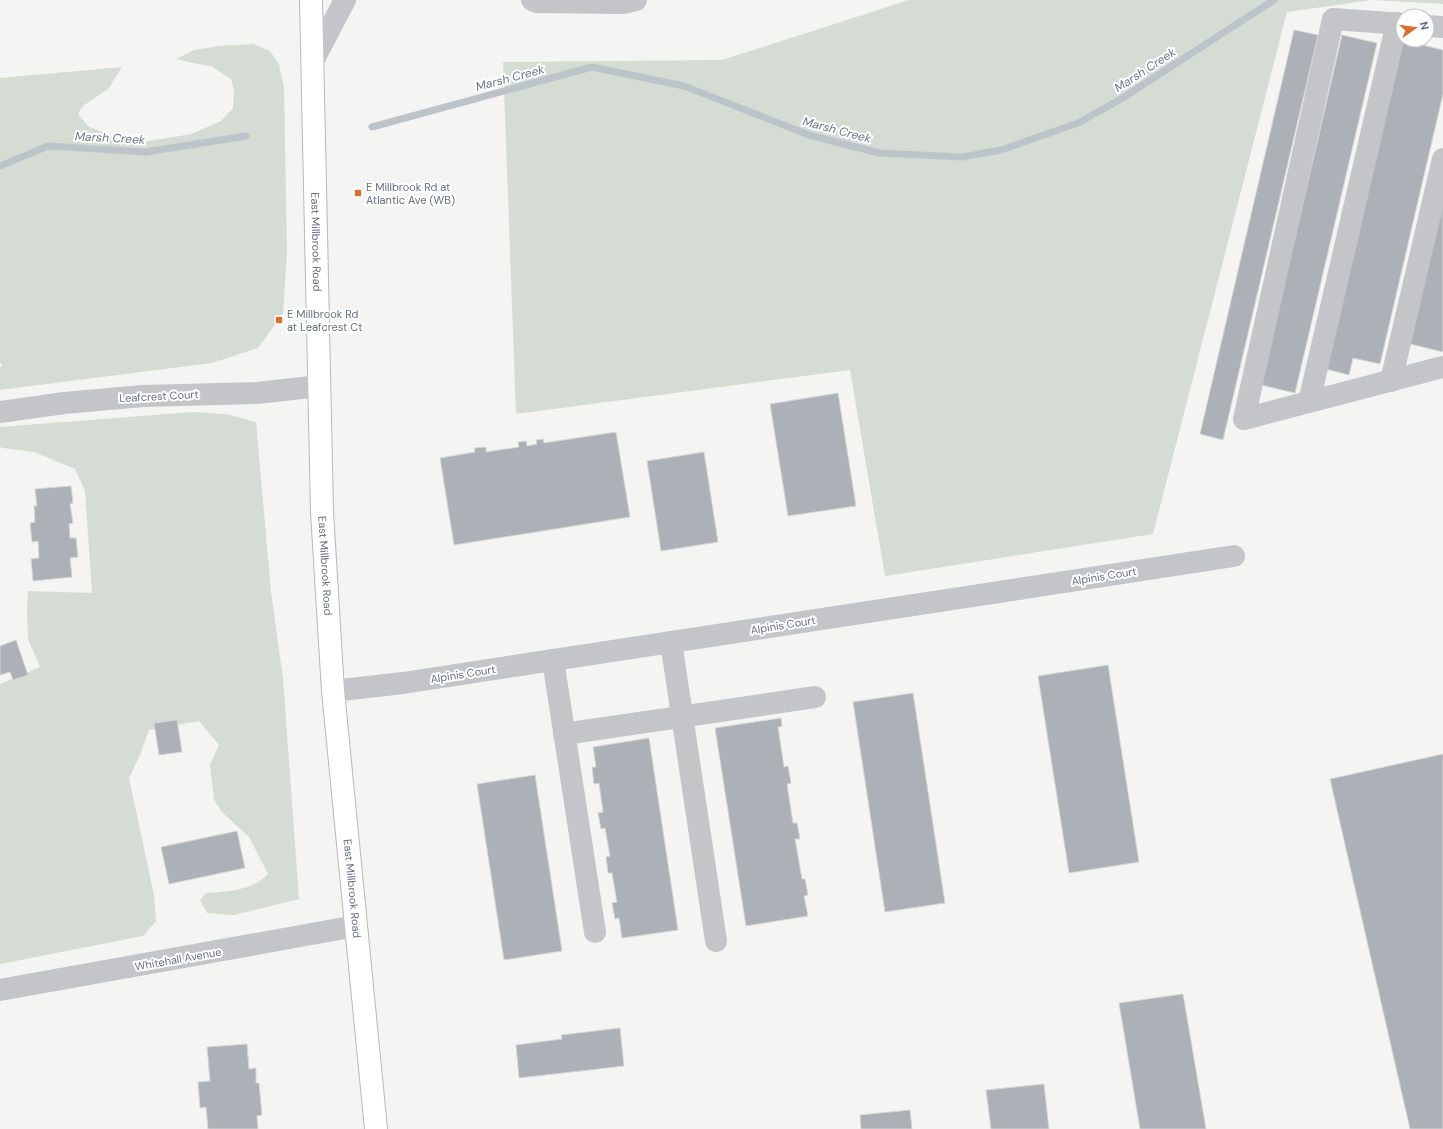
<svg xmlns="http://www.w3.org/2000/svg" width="1443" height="1129" viewBox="0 0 1443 1129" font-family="'DM Sans',sans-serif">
<rect width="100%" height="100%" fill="#f4f5f2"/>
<g fill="#d5dcd3">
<path d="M 909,0 L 1443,0 L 1443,4 L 1372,0 L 1287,12 L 1153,534 L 885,576 L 850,370 L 516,414 L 503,62 L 722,60 Z"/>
<path d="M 253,44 L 270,51 L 279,64 L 284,87 L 287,253 L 283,314 L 258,348 L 212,363 L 0,390 L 0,368 L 2,364 L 0,363 L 0,78 L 122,67 L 109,88 L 83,106 L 78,114 L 88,126 L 130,144 L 191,134 L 221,121 L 233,108 L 234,91 L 231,79 L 211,66 L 192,63 L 176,59 L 194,50 L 219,46 Z"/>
<path d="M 192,412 L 226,414 L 256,422 L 271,592 L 283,678 L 299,899 L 234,915 L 207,913 L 200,900 L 206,893 C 227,892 253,890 268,874 L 249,837 L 222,812 L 214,800 L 210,765 L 219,745 L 199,721 L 149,730 L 140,755 L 129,778 L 154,895 L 156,921 L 143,936 L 0,964 L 0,684 L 40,667 L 28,639 L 27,616 L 28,591 L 92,593 L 85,491 L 75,469 L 34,452 L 3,448 L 0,447 L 0,427 Z"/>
</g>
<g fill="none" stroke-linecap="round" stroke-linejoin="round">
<g stroke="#bcc4c9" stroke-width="7">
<path d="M 372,127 L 592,67 L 684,86 L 809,135 L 879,153 L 962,157 L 1001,150 L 1078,123 L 1121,99 L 1274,0"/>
<path d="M 0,166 L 48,146 L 146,152 L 246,136"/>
</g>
</g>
<g fill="#acb0b7" stroke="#d6d6d4">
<path d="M 1294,30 L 1318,35 L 1223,440 L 1200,434 Z"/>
<path d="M 1342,35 L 1377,43 L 1295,393 L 1261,385 Z"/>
<path d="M 1402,40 L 1443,50 L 1443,94 L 1380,364 L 1353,358 L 1349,375 L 1326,369 Z"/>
<path d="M 1443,203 L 1443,352 L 1410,344 Z"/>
<path d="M 838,393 L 856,506 L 788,516 L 770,404 Z"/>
<path d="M 616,432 L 630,517 L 454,545 L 440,458 L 475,452 L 474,448 L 486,447 L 486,452 L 519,447 L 518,442 L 526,441 L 527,446 L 537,444 L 536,440 L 543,439 L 544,443 Z"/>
<path d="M 704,452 L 718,542 L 661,551 L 647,461 Z"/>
<path d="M 71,486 L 73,503 L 70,504 L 73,523 L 69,524 L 70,538 L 76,538 L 78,557 L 70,558 L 72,577 L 33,581 L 31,559 L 39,558 L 38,541 L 32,542 L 30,523 L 35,522 L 34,506 L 37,506 L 35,489 Z"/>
<path d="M 16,640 L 28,675 L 13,680 L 10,672 L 0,675 L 0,646 Z"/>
<path d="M 1108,665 L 1139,862 L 1069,873 L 1038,676 Z"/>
<path d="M 913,693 L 945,903 L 885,912 L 853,702 Z"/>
<path d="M 781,718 L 782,726 L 778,727 L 784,767 L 788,766 L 791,783 L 787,784 L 793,823 L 797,823 L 800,839 L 795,839 L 802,879 L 805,879 L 808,895 L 804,896 L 808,916 L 746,926 L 715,728 Z"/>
<path d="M 177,720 L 182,752 L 159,755 L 154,723 Z"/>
<path d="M 649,738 L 678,930 L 622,938 L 619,918 L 615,919 L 612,903 L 617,902 L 612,873 L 608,873 L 606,857 L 610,856 L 605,828 L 601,829 L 598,813 L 603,812 L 599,783 L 594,784 L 592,767 L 596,767 L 593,747 Z"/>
<path d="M 1443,754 L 1443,1129 L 1410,1129 L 1330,779 Z"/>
<path d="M 535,775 L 562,951 L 504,960 L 477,784 Z"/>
<path d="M 237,831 L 245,868 L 169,884 L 161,847 Z"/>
<path d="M 1183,994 L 1206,1129 L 1140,1129 L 1119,1003 Z"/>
<path d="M 620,1028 L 624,1066 L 519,1078 L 516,1045 L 562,1039 L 561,1035 Z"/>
<path d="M 247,1044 L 249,1069 L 256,1068 L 256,1083 L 259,1083 L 262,1115 L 257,1116 L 258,1129 L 208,1129 L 206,1107 L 200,1108 L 198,1082 L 210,1081 L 207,1047 Z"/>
<path d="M 1044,1084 L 1049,1129 L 991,1129 L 986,1090 Z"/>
<path d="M 910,1110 L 912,1129 L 861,1129 L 860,1115 Z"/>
</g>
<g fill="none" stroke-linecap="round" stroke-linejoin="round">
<g stroke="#b6b8bc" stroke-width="24">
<g id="major">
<path id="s1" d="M 311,0 L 322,512 L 333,691 L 376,1129"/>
</g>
</g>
<g stroke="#c3c5c9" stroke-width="22">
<path d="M 532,0 L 537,2 L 623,3 L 636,0"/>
<path d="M 1403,24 L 1333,19 L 1244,419 L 1443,367"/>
<path d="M 1427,26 L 1443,27"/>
<path d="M 312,63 L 345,0"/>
<path d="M 1391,381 L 1443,159"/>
<path d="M 1309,402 L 1397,23"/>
<path d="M 0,412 L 64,403 L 143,396 L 257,393 L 319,386"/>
<path d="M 671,642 L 716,941"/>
<path d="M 553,660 L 595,932"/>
<path d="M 333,691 L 403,683 L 1234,556"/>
<path d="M 564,734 L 815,697"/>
<path d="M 0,990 L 356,926"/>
</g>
<use href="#major" stroke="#fff" stroke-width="22"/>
</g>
<g fill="#d67231" stroke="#fff" stroke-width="1.5">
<rect x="354" y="189" width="8" height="8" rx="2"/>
<rect x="275" y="316" width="8" height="8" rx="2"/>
</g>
<g text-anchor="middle" stroke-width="4" stroke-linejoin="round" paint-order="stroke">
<g font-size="11" fill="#667080" stroke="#fff" text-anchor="start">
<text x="366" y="191">E Millbrook Rd at<tspan x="366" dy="13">Atlantic Ave (WB)</tspan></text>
<text x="287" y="318">E Millbrook Rd<tspan x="287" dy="13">at Leafcrest Ct</tspan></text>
</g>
<g font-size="11" fill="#667080" stroke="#fff">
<text dy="4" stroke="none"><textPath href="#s1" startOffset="242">East Millbrook Road</textPath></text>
<text transform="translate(159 396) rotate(-3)" y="4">Leafcrest Court</text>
<text dy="4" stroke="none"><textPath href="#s1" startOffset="566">East Millbrook Road</textPath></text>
<text transform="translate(1104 576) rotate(-9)" y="4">Alpinis Court</text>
<text transform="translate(783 625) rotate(-9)" y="4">Alpinis Court</text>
<text transform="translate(463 674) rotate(-9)" y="4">Alpinis Court</text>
<text dy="4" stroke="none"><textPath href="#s1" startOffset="890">East Millbrook Road</textPath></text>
<text transform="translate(178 959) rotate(-10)" y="4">Whitehall Avenue</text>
</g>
<g font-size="12" font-style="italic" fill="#677885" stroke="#fff">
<text transform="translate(1145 70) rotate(-33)" y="4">Marsh Creek</text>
<text transform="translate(510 78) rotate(-15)" y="4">Marsh Creek</text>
<text transform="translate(837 130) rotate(15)" y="4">Marsh Creek</text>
<text transform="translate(110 138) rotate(3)" y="4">Marsh Creek</text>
</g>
</g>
<g transform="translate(1415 28) rotate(76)"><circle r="19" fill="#ffffff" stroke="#c2c6cc"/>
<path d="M0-3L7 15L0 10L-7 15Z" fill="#d67231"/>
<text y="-6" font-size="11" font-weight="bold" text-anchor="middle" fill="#667080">N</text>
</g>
</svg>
